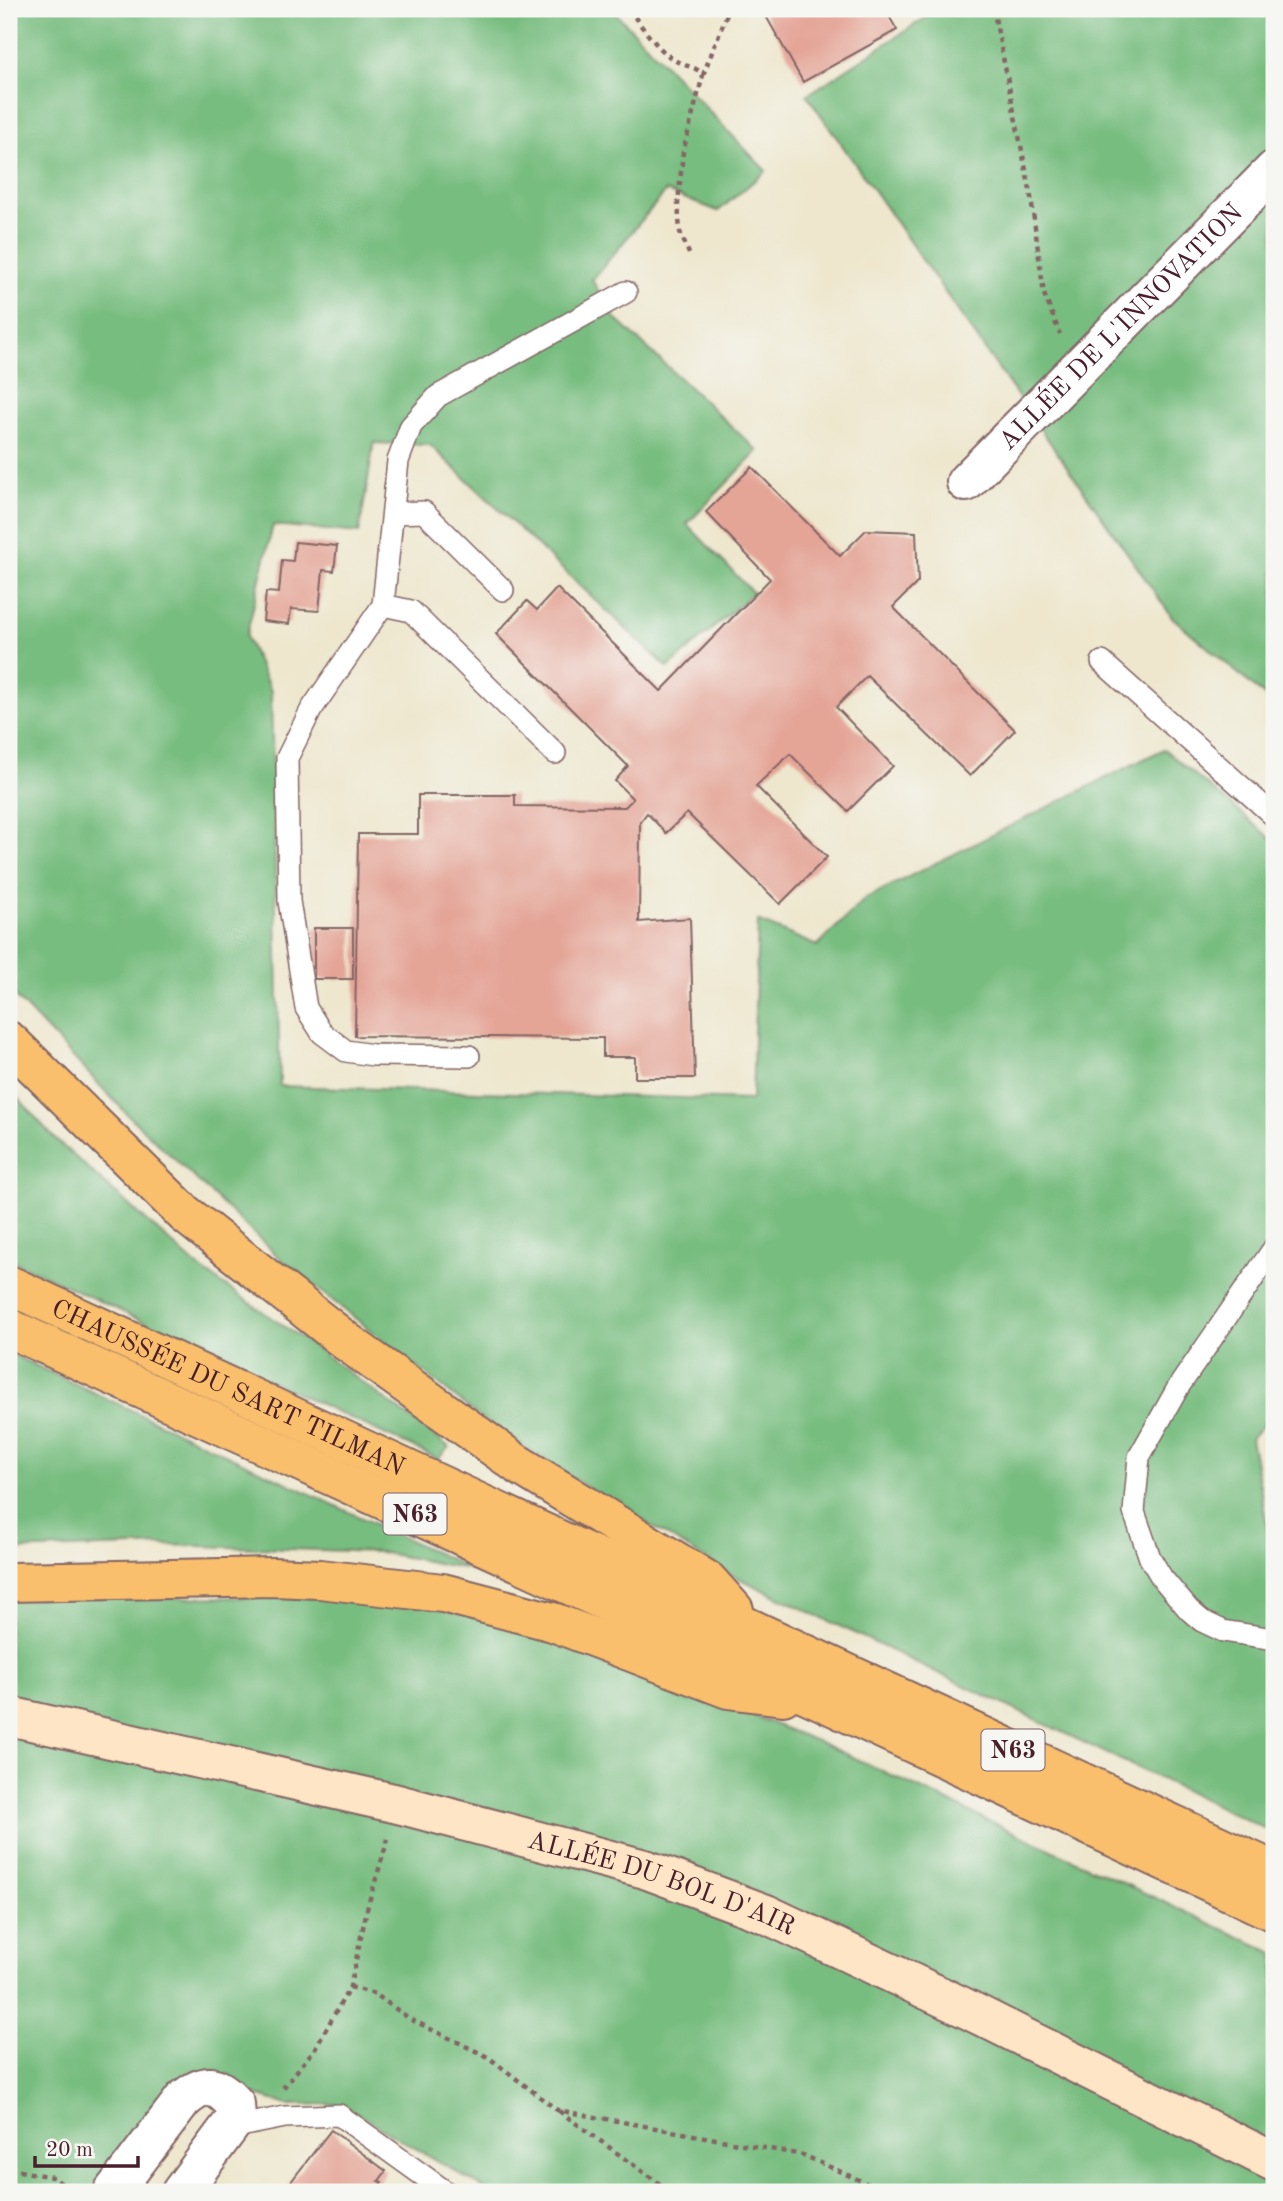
<svg xmlns="http://www.w3.org/2000/svg" width="1283" height="2201" viewBox="0 0 1283 2201" font-family="'Old Standard TT',serif">
<rect width="100%" height="100%" fill="#f6f6f2"/>
<filter id="ink" filterUnits="userSpaceOnUse"><feTurbulence type="fractalNoise" baseFrequency=".0143" numOctaves="2"/><feDisplacementMap in="SourceGraphic" scale="14" xChannelSelector="R" yChannelSelector="G"/><feConvolveMatrix kernelMatrix="1 2 1 2 8 2 1 2 1" color-interpolation-filters="sRGB"/></filter>
<filter id="wash" filterUnits="userSpaceOnUse"><feTurbulence type="fractalNoise" baseFrequency=".00686" numOctaves="4" result="noise"/><feDisplacementMap in="SourceGraphic" scale="28" xChannelSelector="R" yChannelSelector="G"/><feGaussianBlur stdDeviation="1.57" result="paint"/><feColorMatrix in="noise" values="0 0 0 0 0 0 0 0 0 0 0 0 0 0 0 0 0 1.4 0 .05"/><feComposite in="paint" operator="in"/></filter>
<g filter="url(#wash)">
<rect width="100%" height="100%" fill="#eee7ce"/>
<g fill="#78bd80" stroke="#616e56" stroke-width="2">
<path d="M 9,9 L 612,9 L 766,171 L 718,211 L 666,191 L 592,280 L 614,317 L 758,451 L 687,524 L 753,593 L 668,668 L 430,445 L 374,443 L 359,533 L 273,525 L 246,637 L 271,691 L 280,1086 L 752,1100 L 758,921 L 817,946 L 866,898 L 1164,749 L 1274,841 L 1274,1413 L 1251,1438 L 1274,1562 L 1274,1833 L 730,1574 L 565,1473 L 480,1417 L 284,1262 L 130,1117 L 9,990 Z"/>
<path d="M 939,9 L 1274,9 L 1274,704 L 1172,617 L 807,95 Z"/>
<path d="M 9,1088 L 55,1139 L 198,1267 L 317,1349 L 449,1447 L 438,1459 L 9,1259 Z"/>
<path d="M 9,1353 L 473,1570 L 380,1552 L 166,1545 L 9,1550 Z"/>
<path d="M 324,1597 L 428,1606 L 551,1635 L 824,1744 L 1274,1953 L 1274,2192 L 490,2192 L 354,2112 L 335,2104 L 288,2105 L 250,2093 L 231,2079 L 97,2192 L 9,2192 L 9,1598 Z"/>
</g>
<g id="blocks">
<g fill="#e4a496">
<path d="M 762,9 L 885,9 L 897,30 L 803,82 Z"/>
<path d="M 752,467 L 840,556 L 866,530 L 916,532 L 918,582 L 893,607 L 1015,730 L 970,776 L 867,676 L 836,707 L 893,766 L 848,811 L 790,754 L 756,786 L 827,857 L 780,904 L 687,813 L 666,833 L 647,813 L 640,822 L 639,922 L 690,918 L 695,1078 L 635,1078 L 635,1057 L 603,1057 L 603,1038 L 355,1036 L 358,834 L 418,834 L 418,795 L 515,795 L 515,806 L 625,807 L 633,799 L 615,781 L 628,766 L 496,634 L 527,601 L 537,610 L 557,588 L 661,691 L 770,579 L 706,512 Z"/>
<path d="M 295,542 L 337,546 L 334,571 L 323,570 L 319,611 L 291,609 L 289,624 L 263,621 L 266,592 L 279,593 L 282,560 L 293,561 Z"/>
<rect x="314" y="928" width="39" height="51"/>
<path d="M 331,2130 L 386,2171 L 379,2181 L 382,2182 L 374,2192 L 283,2192 Z"/>
</g>
</g>
</g>
<g filter="url(#ink)">
<use href="#blocks" fill-opacity="0" stroke="#836564" stroke-width="2"/>
<g fill="none" stroke-linecap="round" stroke-linejoin="round">
<g stroke="#836564" stroke-width="24">
<g id="lane">
<path d="M 393,513 L 424,512 L 503,590"/>
<path d="M 383,605 L 411,611 L 555,753"/>
<path d="M 1102,662 L 1274,816"/>
<path d="M 469,1056 L 373,1055 L 346,1051 L 322,1033 L 306,1008 L 289,901 L 287,758 L 311,710 L 383,605 L 398,461 L 411,426 L 438,396 L 626,292"/>
<path d="M 1274,1248 L 1179,1386 L 1139,1457 L 1134,1512 L 1150,1558 L 1162,1578 L 1189,1610 L 1202,1621 L 1223,1631 L 1274,1639"/>
<path d="M 230,2128 L 285,2117 L 339,2115 L 446,2192"/>
</g>
</g>
<g stroke="#836564" stroke-width="42">
<g id="street">
<path id="s1" d="M 966,482 L 1274,170"/>
<path d="M 113,2192 L 183,2100 C 205,2081 216,2083 235,2104 L 236,2118 L 181,2192"/>
</g>
</g>
<g stroke="#836564" stroke-width="42">
<g id="secondary">
<path id="s2" d="M 9,1716 L 398,1804 L 645,1869 L 766,1914 L 961,2006 L 1274,2162"/>
</g>
</g>
<g stroke="#836564" stroke-width="42">
<g id="highway">
<path d="M 9,1041 L 185,1214 L 347,1342 L 516,1463 L 708,1581 L 734,1610"/>
<path id="s3" d="M 9,1285 L 1274,1871"/>
<path d="M 9,1328 L 822,1701 L 1274,1912"/>
<path d="M 9,1582 L 273,1577 L 320,1579 L 443,1593 L 553,1622 L 728,1689 L 783,1696"/>
</g>
</g>
<g stroke="#836564" stroke-width="4.5" stroke-dasharray="5 5" stroke-linecap="butt">
<path d="M 629,9 C 640,25 661,54 678,62 C 687,67 696,66 703,75 L 683,152 L 678,203 L 680,232 L 690,256"/>
<path d="M 992,9 L 995,18 L 1030,190 L 1044,294 L 1060,334"/>
<path d="M 703,75 L 729,9"/>
<path d="M 350,1987 L 375,1994 L 410,2019 L 488,2057 L 557,2110 L 803,2155 L 886,2192"/>
<path d="M 283,2088 L 314,2050 L 350,1987 L 368,1905 L 388,1839"/>
<path d="M 559,2111 L 664,2187 L 667,2192"/>
<path d="M 9,2169 L 52,2177 L 74,2192"/>
</g>
<use href="#lane" stroke="#fff" stroke-width="21"/>
<use href="#street" stroke="#fff" stroke-width="38"/>
<use href="#secondary" stroke="#fde5c5" stroke-width="38"/>
<use href="#highway" stroke="#f9bf6d" stroke-width="38"/>
</g>
</g>
<g text-anchor="middle" stroke-width="6" stroke-linejoin="round" paint-order="stroke">
<g fill="#f6f6f2" stroke="#7e6067" stroke-width="2">
<rect x="383.5" y="1493.5" width="63" height="41" rx="5"/>
<rect x="981.5" y="1729.5" width="63" height="41" rx="5"/>
</g>
<g font-size="24" font-weight="bold" fill="#4a1f2b">
<text x="415" y="1522">N63</text>
<text x="1013" y="1758">N63</text>
</g>
<g font-size="26" fill="#4a1f2b" stroke="#f6f6f2">
<text dy="9" stroke="none"><textPath href="#s1" startOffset="219">ALLÉE DE L'INNOVATION</textPath></text>
<text dy="9" stroke="none"><textPath href="#s3" startOffset="242">CHAUSSÉE DU SART TILMAN</textPath></text>
<text dy="9" stroke="none"><textPath href="#s2" startOffset="674">ALLÉE DU BOL D'AIR</textPath></text>
</g>
</g>
<rect width="1283" height="2201" fill="none" stroke="#f6f6f2" stroke-width="35"/>
<path d="M35 2156v10h103v-10" fill="none" stroke="#4a1f2b" stroke-width="3.5"/>
<text x="46" y="2156" font-size="21" fill="#4a1f2b" stroke="#f6f6f2" stroke-width="5" paint-order="stroke">20 m</text>
</svg>
